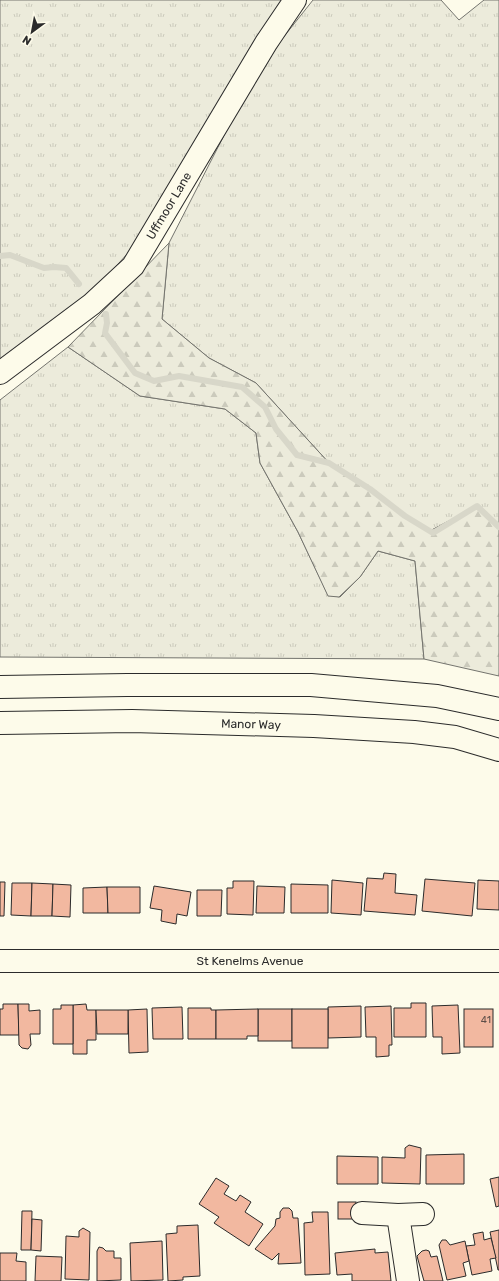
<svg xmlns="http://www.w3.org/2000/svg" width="499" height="1281" viewBox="0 0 499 1281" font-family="Rubik,sans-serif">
<defs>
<pattern id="grass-tufts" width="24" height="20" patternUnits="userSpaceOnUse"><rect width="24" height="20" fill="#ecebdb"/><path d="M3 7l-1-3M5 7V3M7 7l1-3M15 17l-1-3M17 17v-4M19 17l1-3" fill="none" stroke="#cbcabc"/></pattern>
<pattern id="forest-firs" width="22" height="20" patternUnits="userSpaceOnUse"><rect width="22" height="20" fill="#ecebdb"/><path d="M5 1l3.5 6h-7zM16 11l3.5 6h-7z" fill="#cbcabc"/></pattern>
</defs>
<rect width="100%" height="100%" fill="#fdfbea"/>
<g fill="url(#grass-tufts)" stroke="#74746e">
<path d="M 0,0 L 286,0 L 259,34 L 137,243 L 92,293 L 0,361 Z"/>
<path d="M 313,0 L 441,0 L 459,20 L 484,0 L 499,0 L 499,527 L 477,506 L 430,531 L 405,516 L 370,489 L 329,463 L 256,383 L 209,358 L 162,319 L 169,243 L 238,108 L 282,39 Z"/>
<path d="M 68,347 L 140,396 L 225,409 L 256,433 L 260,463 L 298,532 L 328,595 L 340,597 L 360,577 L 378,551 L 415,561 L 424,659 L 0,657 L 0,400 Z"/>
</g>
<path fill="url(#forest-firs)" stroke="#74746e" d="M 169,243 L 162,319 L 209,358 L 256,383 L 329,463 L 370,489 L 405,516 L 430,531 L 477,506 L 499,527 L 499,676 L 424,659 L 415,561 L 378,551 L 360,577 L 339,597 L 328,596 L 298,532 L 260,463 L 256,433 L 225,409 L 140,396 L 68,347 Z"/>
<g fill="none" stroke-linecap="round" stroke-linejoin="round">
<g stroke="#d8d7c9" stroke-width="6">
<path d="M 0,256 L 10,255 L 44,268 L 54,267 L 66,268 L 79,284"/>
<path d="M 106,314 L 107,323 L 105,333 L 135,373 L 154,381 L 179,376 L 242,387 L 265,407 L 276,429 L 297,455 L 329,463 L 370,489 L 405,516 L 433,533 L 477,506 L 499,527"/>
</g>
</g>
<g fill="#f2b8a0" stroke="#2b2b2b">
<path d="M 384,873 L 396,874 L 395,893 L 417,895 L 415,915 L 364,911 L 367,878 L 383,879 Z"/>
<path d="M 425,879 L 475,883 L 472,916 L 422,911 Z"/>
<path d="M 332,880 L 363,883 L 361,915 L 331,913 Z"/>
<path d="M 478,880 L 499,881 L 499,910 L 477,909 Z"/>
<path d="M 233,881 L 254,881 L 253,915 L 227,914 L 227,888 L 233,888 Z"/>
<path d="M 0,882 L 5,882 L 4,916 L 0,916 Z"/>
<path d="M 12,883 L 32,883 L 31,916 L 11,915 Z"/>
<path d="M 32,883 L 53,884 L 52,916 L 31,916 Z"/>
<path d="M 53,884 L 71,885 L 70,917 L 52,916 Z"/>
<path d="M 291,884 L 328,885 L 328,913 L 291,913 Z"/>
<path d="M 154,886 L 191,892 L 187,916 L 177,914 L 176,924 L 161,921 L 162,910 L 150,908 Z"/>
<path d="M 257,886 L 285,887 L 284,913 L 256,913 Z"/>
<path d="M 107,887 L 108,913 L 83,913 L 83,888 Z"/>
<path d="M 107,887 L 140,887 L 140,913 L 108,913 Z"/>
<path d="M 197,890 L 222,890 L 221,916 L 197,916 Z"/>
<path d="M 411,1003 L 426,1003 L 426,1037 L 394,1037 L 394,1008 L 411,1008 Z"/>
<path d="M 3,1004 L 18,1004 L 19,1035 L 0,1035 L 0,1009 L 3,1009 Z"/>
<path d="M 18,1004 L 29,1004 L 29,1011 L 40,1010 L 40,1034 L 30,1034 L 31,1045 L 28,1049 L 22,1048 L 19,1045 Z"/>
<path d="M 86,1004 L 87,1010 L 96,1010 L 96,1040 L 87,1040 L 87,1054 L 73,1054 L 73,1005 Z"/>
<path d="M 61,1005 L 73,1005 L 73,1044 L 53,1044 L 53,1009 L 61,1009 Z"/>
<path d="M 458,1005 L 460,1053 L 442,1054 L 442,1037 L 433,1037 L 432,1006 Z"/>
<path d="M 361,1006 L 361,1037 L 328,1038 L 328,1007 Z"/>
<path d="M 391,1006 L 392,1045 L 389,1045 L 389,1056 L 376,1057 L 376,1037 L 366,1037 L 365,1007 Z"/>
<path d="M 182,1007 L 183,1039 L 153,1039 L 152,1008 Z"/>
<path d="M 188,1008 L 211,1008 L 211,1010 L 216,1010 L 216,1039 L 188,1039 Z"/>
<path d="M 147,1009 L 148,1052 L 129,1053 L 128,1010 Z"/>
<rect x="258" y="1009" width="34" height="32"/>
<path d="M 258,1009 L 258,1036 L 247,1036 L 247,1039 L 216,1039 L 216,1010 Z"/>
<rect x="292" y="1009" width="36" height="39"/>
<rect x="464" y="1009" width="29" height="38"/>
<path d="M 96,1010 L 128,1010 L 128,1034 L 97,1034 Z"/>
<path d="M 409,1145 L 421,1148 L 420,1184 L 382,1183 L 382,1157 L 405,1158 L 405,1148 Z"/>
<path d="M 464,1154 L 464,1184 L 426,1184 L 426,1155 Z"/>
<path d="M 337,1156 L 378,1157 L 378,1184 L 337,1184 Z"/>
<path d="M 499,1177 L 499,1206 L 496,1207 L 490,1179 Z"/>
<path d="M 216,1178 L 229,1186 L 224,1194 L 236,1201 L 240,1195 L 251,1202 L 245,1212 L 263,1224 L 249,1246 L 214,1223 L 219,1217 L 199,1204 Z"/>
<rect x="338" y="1202" width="18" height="17"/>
<path d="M 283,1208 L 289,1208 L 292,1211 L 293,1218 L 298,1218 L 301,1263 L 278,1264 L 279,1253 L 272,1260 L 255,1249 L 275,1226 L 276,1219 L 280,1218 L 280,1212 Z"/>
<path d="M 22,1211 L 32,1211 L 31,1250 L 21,1250 Z"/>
<path d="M 312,1212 L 328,1212 L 330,1274 L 305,1275 L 304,1223 L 313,1222 Z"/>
<path d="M 32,1219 L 42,1220 L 41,1251 L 31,1250 Z"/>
<path d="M 198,1225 L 200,1276 L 183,1277 L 183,1280 L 168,1281 L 166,1234 L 177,1233 L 177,1226 Z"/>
<path d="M 83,1228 L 90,1232 L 89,1280 L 65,1279 L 66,1236 L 79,1237 L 79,1231 Z"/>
<path d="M 499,1230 L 499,1270 L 498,1270 L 490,1232 Z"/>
<path d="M 483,1232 L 484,1240 L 491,1238 L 496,1258 L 490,1259 L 492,1271 L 472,1275 L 466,1246 L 475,1245 L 473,1234 Z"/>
<path d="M 442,1240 L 446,1240 L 450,1245 L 465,1241 L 469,1261 L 463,1263 L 466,1276 L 447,1280 L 439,1245 Z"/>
<path d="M 162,1241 L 163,1280 L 131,1281 L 130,1243 Z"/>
<path d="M 99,1247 L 103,1248 L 106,1251 L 114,1251 L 114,1258 L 121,1258 L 121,1280 L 97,1281 L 97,1251 Z"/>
<path d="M 375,1249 L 375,1253 L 388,1252 L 391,1281 L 352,1281 L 352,1274 L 337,1275 L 335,1253 Z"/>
<path d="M 426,1250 L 429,1251 L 431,1257 L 437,1256 L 443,1281 L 424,1281 L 417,1256 L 422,1251 Z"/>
<path d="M 0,1253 L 17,1253 L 16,1261 L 26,1262 L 26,1281 L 0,1281 Z"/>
<path d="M 36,1256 L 62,1257 L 61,1281 L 35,1281 Z"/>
</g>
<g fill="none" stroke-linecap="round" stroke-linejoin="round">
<g stroke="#2b2b2b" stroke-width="24">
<g id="minor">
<path id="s1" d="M 0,373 L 92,304 L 133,266 L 266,43 L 295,0"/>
<path id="s2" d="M 0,961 L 499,961"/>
<path d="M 362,1213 L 398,1215 L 423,1214"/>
<path d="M 398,1215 L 408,1281"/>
</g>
</g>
<g stroke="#2b2b2b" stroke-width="24">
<g id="highway">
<path d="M 0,687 L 127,685 L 311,685 L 437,696 L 499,709"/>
<path id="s3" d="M 0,723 L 132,721 L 314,726 L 414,732 L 455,737 L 499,750"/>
</g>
</g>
<use href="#minor" stroke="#fdfbea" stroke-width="22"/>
<use href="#highway" stroke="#fdfbea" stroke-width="22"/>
</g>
<g text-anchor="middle" stroke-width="3" stroke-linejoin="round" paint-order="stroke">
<g font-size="10" fill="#5d4e48">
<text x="486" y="1023">41</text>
</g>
<g font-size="12" fill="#2b2b2b" stroke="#fdfbea">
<text dy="4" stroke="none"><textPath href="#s1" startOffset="241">Uffmoor Lane</textPath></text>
<text dy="4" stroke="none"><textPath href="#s3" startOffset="251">Manor Way</textPath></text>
<text dy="4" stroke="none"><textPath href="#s2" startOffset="250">St Kenelms Avenue</textPath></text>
</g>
</g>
<g transform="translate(32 32) rotate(212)" stroke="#fdfbea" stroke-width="3" paint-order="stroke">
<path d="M0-3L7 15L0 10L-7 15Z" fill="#2b2b2b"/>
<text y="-6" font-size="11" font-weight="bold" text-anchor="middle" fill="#2b2b2b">N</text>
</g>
</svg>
